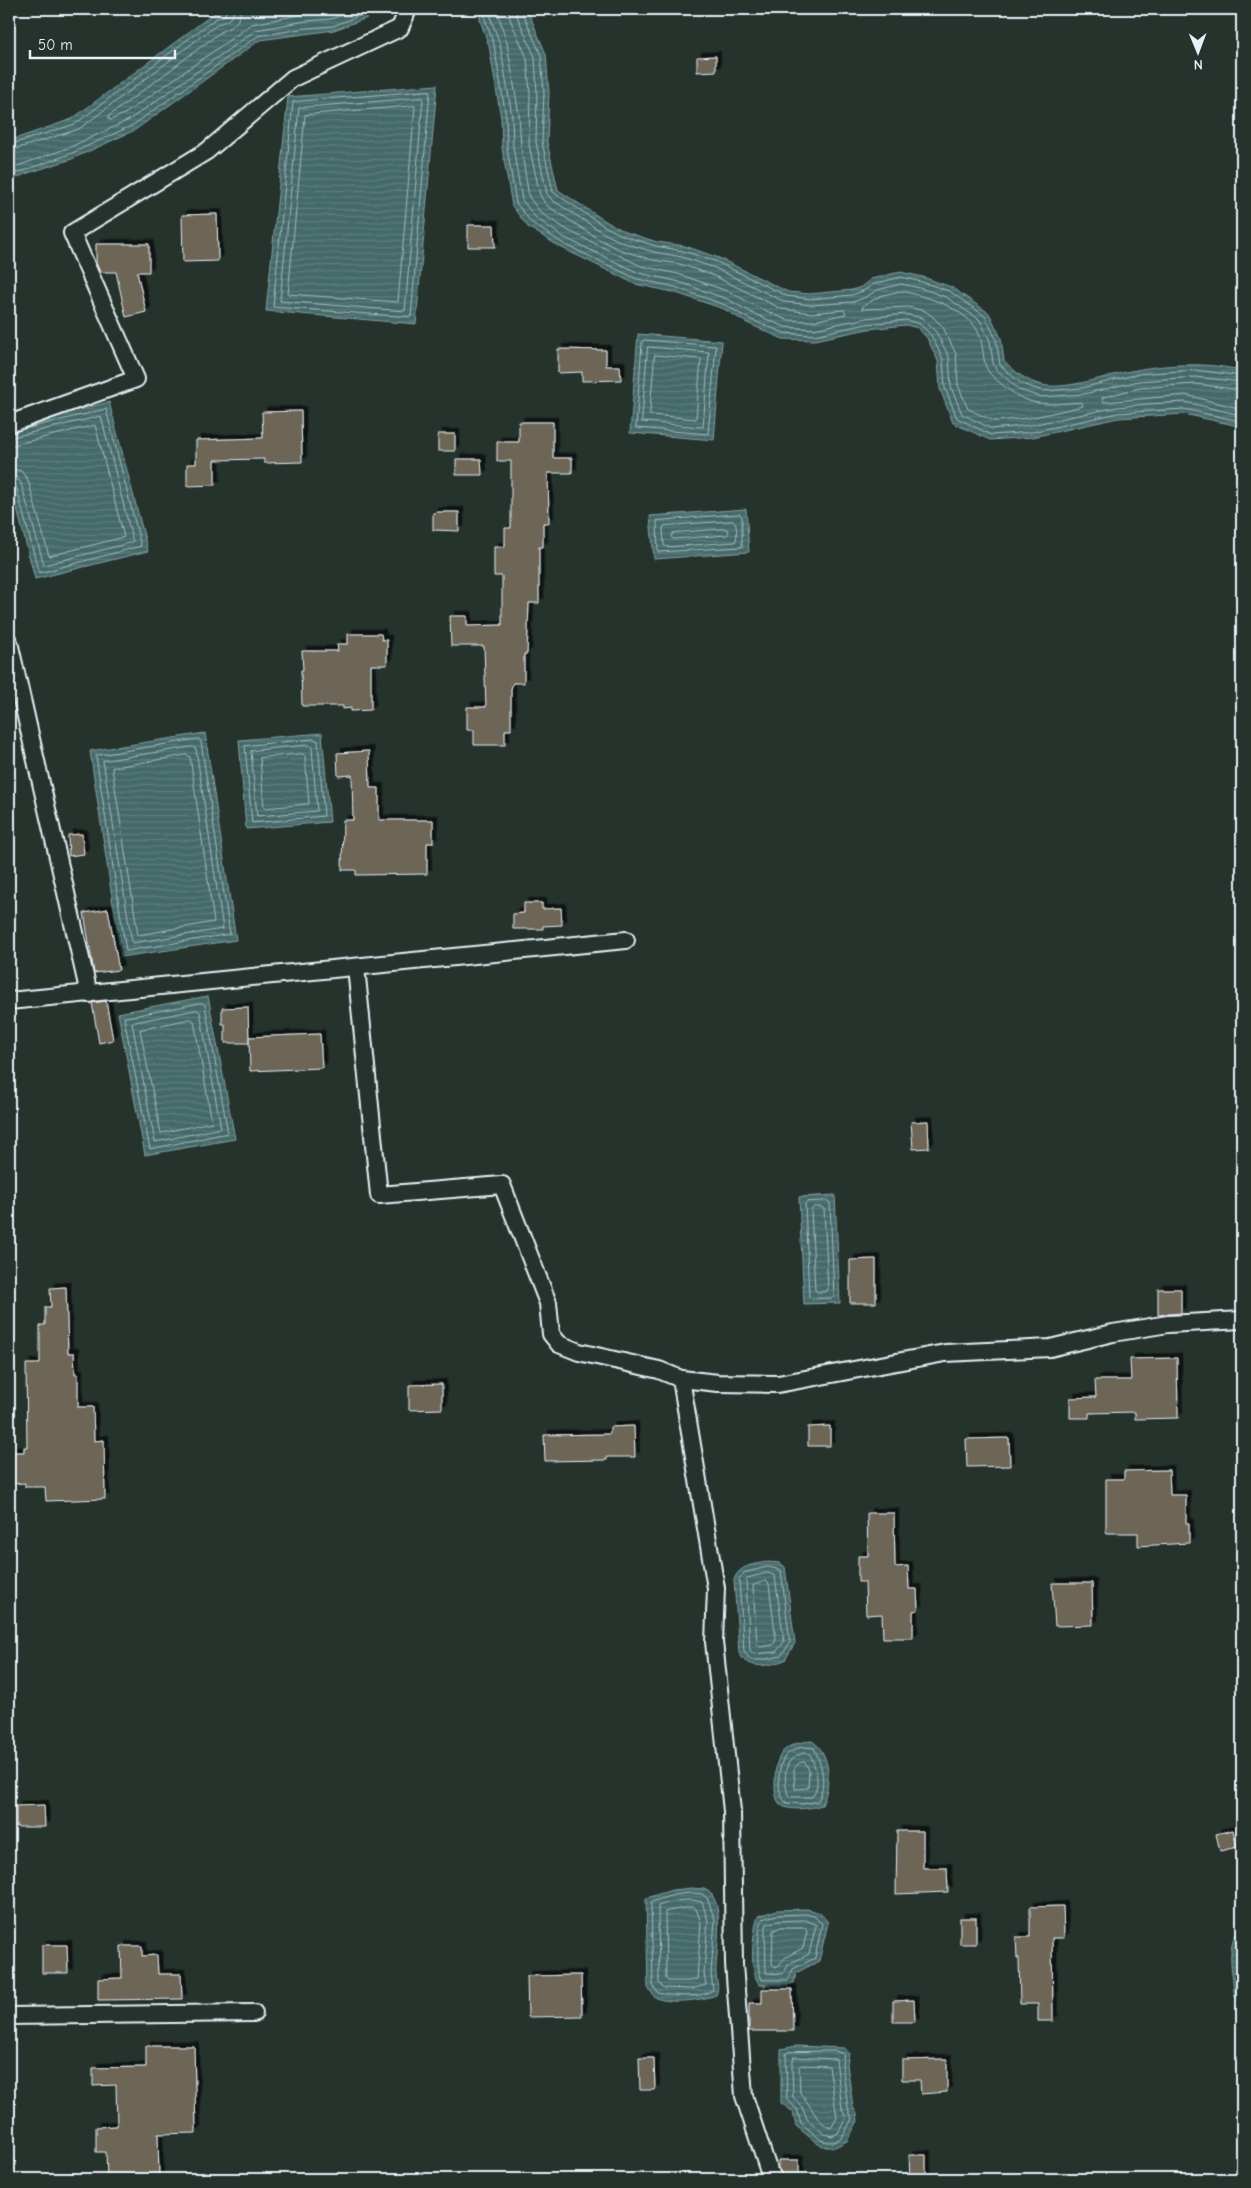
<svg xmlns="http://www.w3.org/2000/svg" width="1251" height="2188" viewBox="0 0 1251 2188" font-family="'Comic Neue',sans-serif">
<defs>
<pattern id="water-rules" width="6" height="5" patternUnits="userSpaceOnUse" patternTransform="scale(1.25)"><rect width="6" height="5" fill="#446969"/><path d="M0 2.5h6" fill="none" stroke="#5f7f7f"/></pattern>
<filter id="shadow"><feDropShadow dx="4.5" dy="-4.5" stdDeviation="0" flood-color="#0009"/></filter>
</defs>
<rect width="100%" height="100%" fill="#26332d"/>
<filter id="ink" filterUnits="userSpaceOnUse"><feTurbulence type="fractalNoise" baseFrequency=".02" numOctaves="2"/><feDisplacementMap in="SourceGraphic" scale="10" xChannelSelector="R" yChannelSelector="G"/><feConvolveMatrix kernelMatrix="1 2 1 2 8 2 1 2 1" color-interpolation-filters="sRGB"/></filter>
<g filter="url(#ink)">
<g fill="url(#water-rules)" stroke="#869fa2">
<path d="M 229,9 L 372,9 L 367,18 L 334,30 L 260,40 L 135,130 L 72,159 L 25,174 L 9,182 L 9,141 L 72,119 L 213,14 Z"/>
<path d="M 480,9 L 527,9 L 546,54 L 549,93 L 547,142 L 558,190 L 607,222 L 626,232 L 657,242 L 685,246 L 719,258 L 788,292 L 810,294 L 852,290 L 861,287 L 871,279 L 900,272 L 923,277 L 951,287 L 989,313 L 1001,338 L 1004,361 C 1016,372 1025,381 1042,385 C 1065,391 1111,374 1136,370 C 1167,364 1212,362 1242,371 L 1242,434 L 1234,425 L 1184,414 L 1118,418 L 1033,437 L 990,440 L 953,423 L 940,389 L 938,361 L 927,338 L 918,328 L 906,325 L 868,329 L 815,340 L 783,339 L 747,323 L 724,309 L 673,292 L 635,284 L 560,247 L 528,227 L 512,206 L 502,148 L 501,118 L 489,46 L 480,20 Z"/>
<path d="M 437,85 L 416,324 L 266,311 L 288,97 Z"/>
<path d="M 638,334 L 722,341 L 714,440 L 630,433 Z"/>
<path d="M 109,402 L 148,551 L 35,579 L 9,478 L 9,427 Z"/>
<path d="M 746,509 L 749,552 L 654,559 L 650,516 Z"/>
<path d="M 205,733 L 236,940 L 121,957 L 90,751 Z"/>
<path d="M 322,733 L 330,822 L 246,829 L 239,740 Z"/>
<path d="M 208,996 L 235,1139 L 145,1155 L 118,1013 Z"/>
<path d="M 835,1195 L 840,1303 L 804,1304 L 799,1197 Z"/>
<path d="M 768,1562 L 780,1563 L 785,1567 L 795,1643 L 785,1660 C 769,1666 748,1671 739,1653 L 734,1580 C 739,1565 754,1564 768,1562 Z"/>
<path d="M 812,1741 C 832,1754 831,1786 822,1805 C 813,1808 789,1812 781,1805 C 775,1800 775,1790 775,1783 C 775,1755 782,1743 812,1741 Z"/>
<path d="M 692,1888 C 696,1889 700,1888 704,1889 C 728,1897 715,1954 716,1973 C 716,1981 720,1987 716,1995 C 704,2000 666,2005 655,1997 C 653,1995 650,1990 648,1988 L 646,1898 L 672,1890 Z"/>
<path d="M 807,1909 C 817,1911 823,1914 828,1923 L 819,1961 L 796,1973 L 794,1983 L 786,1986 L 760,1985 C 748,1972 753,1932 758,1916 L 777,1910 Z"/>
<path d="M 1242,1929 L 1242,2002 L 1235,1996 L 1234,1992 C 1233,1974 1224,1939 1242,1929 Z"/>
<path d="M 796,2046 L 845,2048 L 849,2053 L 847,2064 L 853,2107 L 857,2114 L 858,2121 L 847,2141 L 835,2147 L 826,2147 L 818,2144 L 796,2126 L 793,2112 L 781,2103 L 781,2049 Z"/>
</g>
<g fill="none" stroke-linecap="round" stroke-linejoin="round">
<g stroke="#a6bbbf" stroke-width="1">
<path d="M 241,9 C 240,22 233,27 222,31 L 109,116 L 108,119 L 111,120 L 126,113 L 252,24 L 304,14 L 329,12 L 338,9"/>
<path d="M 485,9 L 485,19 L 494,45 L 506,117 L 507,148 L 516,203 L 532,223 L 562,243 L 637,279 L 675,287 L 725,305 L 749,319 L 784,333 L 814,335 L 867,324 L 906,320 L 920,324 L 931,335 L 943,359 L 945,388 L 957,418 L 991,435 L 1032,432 L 1118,413 L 1184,409 L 1235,420 L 1242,427"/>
<path d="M 491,9 L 491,19 L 500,44 L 512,116 L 513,147 L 522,200 L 536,218 L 565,238 L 639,273 L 676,281 L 727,299 L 752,313 L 785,327 L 814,329 L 866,318 L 905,314 L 922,318 L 936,332 L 949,357 L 951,387 L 962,414 L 992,429 L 1031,425 L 1117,407 L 1148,404 L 1185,402 L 1236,414 L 1242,418"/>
<path d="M 499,9 L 499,17 L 507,43 L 519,115 L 521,147 L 529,197 L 541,213 L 569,231 L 641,266 L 678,274 L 730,292 L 755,306 L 787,320 L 813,321 L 846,314 L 844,310 L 811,313 L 782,309 L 712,275 L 680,264 L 652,260 L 618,249 L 597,238 L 546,205 L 540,195 L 529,145 L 530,93 L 527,58 L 510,19 L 509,9"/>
<path d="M 516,9 L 517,16 L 535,57 L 537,93 L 536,142 L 547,194 L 552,200 L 602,232 L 621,242 L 654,252 L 682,257 L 715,268 L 785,302 L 811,305 L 853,302 L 866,297 L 877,290 L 901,284 L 920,288 L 946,297 L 980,320 L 990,341 L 993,363 L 996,369 L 1019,390 L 1041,397 L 1084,394 L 1139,381 L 1195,377 L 1242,382"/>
<path d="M 523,9 L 523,14 L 541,55 L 544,93 L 542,142 L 553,192 L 604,226 L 624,236 L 656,246 L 683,251 L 717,262 L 787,296 L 811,299 L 852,295 L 863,291 L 874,284 L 901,277 L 922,282 L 949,291 L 985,316 L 996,339 L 1000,365 L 1022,384 L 1043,391 L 1082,388 L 1138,374 L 1195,370 L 1242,376"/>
<path d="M 430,91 L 411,317 L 273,307 L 293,102 Z"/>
<path d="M 423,98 L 405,311 L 280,301 L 299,108 Z"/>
<path d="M 415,106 L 398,302 L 288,294 L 305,115 Z"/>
<path d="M 9,145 L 75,124 L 215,19 L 225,15 L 227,9"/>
<path d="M 9,151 L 79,129 L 218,24 C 227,21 233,19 234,9"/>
<path d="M 9,169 L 68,148 L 129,120 L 256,30 L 306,21 L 331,19 L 359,9"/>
<path d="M 9,176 L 70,154 L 133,125 L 258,36 L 307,28 L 333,26 L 363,14 L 366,9"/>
<path d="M 901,291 C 925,296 956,305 973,324 C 983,335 982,351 985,364 C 987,372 993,377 999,382 C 1029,408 1043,405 1081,402 L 1083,406 L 1030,418 L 994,421 L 968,409 L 958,385 L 956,354 L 943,327 L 931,315 L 925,311 L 908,307 L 862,309 L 863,306 L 880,296 Z"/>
<path d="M 645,340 L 716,346 L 708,434 L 636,428 L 642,342 Z"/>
<path d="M 648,347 L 709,352 L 703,427 L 642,422 Z"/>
<path d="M 655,355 L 701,359 L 696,419 L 650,415 Z"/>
<path d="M 1242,390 L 1195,384 L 1140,388 L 1103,397 L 1102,399 L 1104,402 L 1186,395 L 1242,409"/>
<path d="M 9,438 L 101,416 L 133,542 L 44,565 L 21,483 L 17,478 L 9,476"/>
<path d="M 9,446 L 95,425 L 124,537 L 49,556 L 28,480 L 21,471 L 9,468"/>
<path d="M 9,482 L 13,483 L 16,486 L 39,573 L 141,546 L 106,409 L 24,429"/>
<path d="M 740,514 L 742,517 L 742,547 L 658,552 L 657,521 Z"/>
<path d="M 734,521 C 737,525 738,537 735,542 L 666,547 L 664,545 L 663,529 L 664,526 Z"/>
<path d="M 727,529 L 729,532 L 727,535 L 673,539 L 671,537 L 673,533 Z"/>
<path d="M 199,739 L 201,742 L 230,934 L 126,951 L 96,756 Z"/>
<path d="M 315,739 L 318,741 L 324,816 L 252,823 L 245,746 Z"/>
<path d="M 310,745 L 312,748 L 317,811 L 257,816 L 251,751 Z"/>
<path d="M 193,747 L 196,749 L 223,929 L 132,943 L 103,761 Z"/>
<path d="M 303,754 L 305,756 L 309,804 L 264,808 L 260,758 Z"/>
<path d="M 187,755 L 190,757 L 214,922 L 138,935 L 112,768 Z"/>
<path d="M 202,1003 L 205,1005 L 228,1133 L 150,1149 L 124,1018 Z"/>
<path d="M 197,1010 L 200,1012 L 221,1128 L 155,1142 L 132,1023 Z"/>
<path d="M 191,1019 L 194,1021 L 212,1122 L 161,1133 L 140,1030 Z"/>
<path d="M 828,1201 L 830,1203 L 834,1296 L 832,1298 L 811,1299 L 809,1297 L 805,1204 L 807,1202 Z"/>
<path d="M 814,1207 L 822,1207 L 824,1209 L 828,1289 L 826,1292 L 817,1292 L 815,1290 L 811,1210 Z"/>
<path d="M 768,1567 L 781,1570 L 790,1643 L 781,1656 L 761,1660 L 751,1660 L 744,1652 L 739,1580 L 744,1573 Z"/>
<path d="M 768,1573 L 775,1576 L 784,1642 L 776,1652 L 753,1654 L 750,1650 L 746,1581 L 748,1578 Z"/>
<path d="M 766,1581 L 769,1584 L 776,1640 L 773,1645 L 760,1647 L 757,1644 L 753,1586 Z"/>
<path d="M 803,1747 L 814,1748 C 822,1765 827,1783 818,1801 L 803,1804 L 787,1803 C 776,1796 777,1766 785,1757 C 789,1751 797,1749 803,1747 Z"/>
<path d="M 804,1753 L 810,1754 C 815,1765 822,1786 812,1797 L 789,1797 C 785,1789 783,1769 790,1761 C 793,1757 799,1755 804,1753 Z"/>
<path d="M 805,1762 L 809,1770 L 808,1788 L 795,1789 L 794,1769 L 799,1763 Z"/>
<path d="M 692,1893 L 702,1894 L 707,1898 L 715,1920 L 711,1973 L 713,1990 C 702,1998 677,1996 663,1994 L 658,1993 L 653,1985 L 651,1902 L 673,1895 Z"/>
<path d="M 692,1900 L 702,1902 L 708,1921 L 704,1973 L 706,1985 L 691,1989 L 664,1988 L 659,1983 L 658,1906 L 674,1901 Z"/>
<path d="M 692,1907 L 696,1909 L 701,1922 L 697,1979 L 690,1981 L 668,1981 L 666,1979 L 665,1912 Z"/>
<path d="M 806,1914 L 814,1916 L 822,1924 L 815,1958 L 793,1969 L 788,1980 L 762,1980 C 755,1967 758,1933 762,1919 L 777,1915 Z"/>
<path d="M 806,1920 L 816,1925 L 809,1954 L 789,1964 L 783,1974 L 766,1973 L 765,1931 L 767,1924 L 778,1921 Z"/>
<path d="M 779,1928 L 805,1928 L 807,1931 L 803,1948 L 786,1957 L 778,1966 L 775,1967 L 772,1964 L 773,1931 Z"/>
<path d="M 1242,1935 L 1237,1946 L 1239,1991 L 1242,1995"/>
<path d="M 835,2051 L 844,2054 L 842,2064 L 848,2108 L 852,2119 L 842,2137 L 834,2142 L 827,2142 L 821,2140 L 801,2123 L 797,2109 L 787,2100 L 786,2054 L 788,2052 Z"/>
<path d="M 794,2057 L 836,2059 L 842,2109 L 846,2118 L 838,2133 L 832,2136 L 824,2134 L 807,2119 L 802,2107 L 793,2097 L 792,2067 Z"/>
<path d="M 802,2065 L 829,2066 L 837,2118 L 831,2128 C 815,2122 812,2105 800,2093 L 799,2067 Z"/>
</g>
</g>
<g fill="#6d6556" stroke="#e8f1f8" filter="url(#shadow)">
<path d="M 716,56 L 716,71 L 697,72 L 697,57 Z"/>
<path d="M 217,214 L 218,261 L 183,262 L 182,215 Z"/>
<path d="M 468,225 L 494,225 L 495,247 L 468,247 Z"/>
<path d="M 96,244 L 149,244 L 149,272 L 137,272 L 146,312 L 126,317 L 116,272 L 100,272 L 96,263 Z"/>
<path d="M 558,349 L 606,350 L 606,366 L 620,366 L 621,380 L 582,381 L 582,372 L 558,373 Z"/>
<path d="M 301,411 L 302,462 L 264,463 L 264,459 L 215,460 L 215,485 L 187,486 L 187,464 L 196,464 L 196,440 L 263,438 L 262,412 Z"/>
<path d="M 519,422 L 553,422 L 553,458 L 572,458 L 572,473 L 548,473 L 549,523 L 543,523 L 543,547 L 539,547 L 539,603 L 529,603 L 527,654 L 524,654 L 524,683 L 513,683 L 511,689 L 511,730 L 505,730 L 505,745 L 474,745 L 474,730 L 467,730 L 467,707 L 486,707 L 484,646 L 451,646 L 450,616 L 467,616 L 467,626 L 502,625 L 502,576 L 494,576 L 494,547 L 505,547 L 505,528 L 511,528 L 511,461 L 497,461 L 497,442 L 519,442 Z"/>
<rect x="438" y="434" width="17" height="17"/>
<path d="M 456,459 L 481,459 L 482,475 L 456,475 Z"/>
<path d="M 439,512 L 459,512 L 459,531 L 433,530 L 433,513 Z"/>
<path d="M 348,634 L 381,634 L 382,640 L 387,640 L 387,665 L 371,665 L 371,710 L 351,711 L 351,708 L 343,709 L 343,706 L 302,706 L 301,670 L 303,670 L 302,651 L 338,651 L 337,644 L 348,644 Z"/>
<path d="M 369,751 L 370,788 L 379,788 L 379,820 L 433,820 L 433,843 L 427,843 L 427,874 L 356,875 L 356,870 L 342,870 L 343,820 L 353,820 L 352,775 L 338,776 L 337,753 Z"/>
<path d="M 82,834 L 84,854 L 69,856 L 68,835 Z"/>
<path d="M 524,903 L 542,903 L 542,909 L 561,908 L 562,925 L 543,926 L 543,929 L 513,929 L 513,914 L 524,913 Z"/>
<path d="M 108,909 L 119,970 L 94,973 L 84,913 Z"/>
<path d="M 106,1001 L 113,1040 L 99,1043 L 92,1003 Z"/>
<path d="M 248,1007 L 249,1043 L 225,1043 L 225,1024 L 222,1024 L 222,1008 Z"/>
<path d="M 320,1034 L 322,1068 L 250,1071 L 249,1037 Z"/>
<path d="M 928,1121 L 929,1148 L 913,1149 L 911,1122 Z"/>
<path d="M 876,1259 L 876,1303 L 850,1303 L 850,1260 Z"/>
<path d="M 66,1287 L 68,1353 L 74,1353 L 75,1374 L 78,1374 L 78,1407 L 93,1407 L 94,1441 L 104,1440 L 105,1499 L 46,1501 L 45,1487 L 25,1487 L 25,1483 L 9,1484 L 9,1452 L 24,1452 L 24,1447 L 27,1447 L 26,1364 L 40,1364 L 40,1325 L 45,1325 L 45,1307 L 51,1307 L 50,1288 Z"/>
<path d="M 1158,1289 L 1181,1289 L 1181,1313 L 1158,1315 Z"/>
<path d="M 1177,1358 L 1178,1418 L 1135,1419 L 1135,1412 L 1089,1413 L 1089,1418 L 1070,1418 L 1070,1398 L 1096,1397 L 1095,1380 L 1131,1380 L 1130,1359 Z"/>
<path d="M 442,1384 L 442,1409 L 409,1410 L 409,1385 Z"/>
<path d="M 634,1426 L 635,1457 L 607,1457 L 607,1460 L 545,1461 L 544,1435 L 610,1434 L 610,1427 Z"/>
<path d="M 830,1426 L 830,1446 L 808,1446 L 808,1427 Z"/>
<path d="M 1009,1438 L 1010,1466 L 967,1467 L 966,1439 Z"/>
<path d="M 1169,1470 L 1170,1495 L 1186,1495 L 1186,1523 L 1189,1523 L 1189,1543 L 1138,1546 L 1138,1533 L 1106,1533 L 1106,1479 L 1124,1479 L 1124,1471 Z"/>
<path d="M 867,1513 L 894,1513 L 895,1567 L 908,1566 L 909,1589 L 917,1589 L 918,1610 L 913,1611 L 913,1638 L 883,1638 L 882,1614 L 866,1615 L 865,1582 L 858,1582 L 858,1556 L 868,1556 Z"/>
<path d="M 1052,1583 L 1092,1583 L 1093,1625 L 1055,1626 Z"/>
<path d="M 44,1805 L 45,1827 L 16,1827 L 16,1806 Z"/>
<path d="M 1233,1830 L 1237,1847 L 1220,1851 L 1216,1834 Z"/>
<path d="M 897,1831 L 923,1831 L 923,1868 L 947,1868 L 948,1892 L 896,1894 Z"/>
<path d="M 1063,1906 L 1064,1938 L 1052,1938 L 1053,2021 L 1038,2021 L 1038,2004 L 1020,2004 L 1019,1958 L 1017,1958 L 1016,1937 L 1030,1937 L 1030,1907 Z"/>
<rect x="960" y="1918" width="16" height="26"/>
<path d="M 42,1945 L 67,1945 L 68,1973 L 42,1973 Z"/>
<path d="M 121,1946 L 142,1946 L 142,1956 L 157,1955 L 158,1974 L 181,1974 L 182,1999 L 98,2000 L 98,1979 L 122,1978 Z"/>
<path d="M 581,1975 L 582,2016 L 528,2017 L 527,1976 Z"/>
<path d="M 762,1989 L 792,1989 L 793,2031 L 749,2031 L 749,2003 L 762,2003 Z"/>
<path d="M 914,2000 L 915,2022 L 893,2022 L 893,2001 Z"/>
<path d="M 146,2046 L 194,2046 L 196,2133 L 158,2134 L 159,2179 L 107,2179 L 106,2152 L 96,2152 L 96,2127 L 117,2126 L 116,2085 L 93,2086 L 93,2068 L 146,2067 Z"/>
<path d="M 639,2058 L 654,2058 L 655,2090 L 640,2090 Z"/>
<path d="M 947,2059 L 947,2092 L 921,2094 L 920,2080 L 902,2080 L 902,2060 Z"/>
<path d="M 909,2155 L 926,2155 L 926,2178 L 910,2179 Z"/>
<path d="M 778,2160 L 799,2160 L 799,2177 L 784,2178 L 778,2168 Z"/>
</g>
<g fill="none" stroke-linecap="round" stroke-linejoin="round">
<g stroke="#e8f1f8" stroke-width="20">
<g id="minor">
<path d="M 9,424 L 136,379 L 72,233 L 207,151 L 293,78 L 400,28 L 408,9"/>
<path d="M 9,642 L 89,994"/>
<path d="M 356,967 L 379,1195 L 502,1185 L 548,1303 L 551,1334 L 559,1344 L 579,1352 L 659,1370 L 681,1379 L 716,1588 L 714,1642 L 732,1811 L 734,1964 L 744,2096 L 769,2172 L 774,2179"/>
<path d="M 9,1001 L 626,940"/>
<path d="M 681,1379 L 718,1383 L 778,1384 L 945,1353 L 1050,1348 L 1113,1333 L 1168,1324 L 1242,1320"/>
<path d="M 9,2016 L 254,2013"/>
</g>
</g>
<use href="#minor" stroke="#26332d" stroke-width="16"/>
</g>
</g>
<rect width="1251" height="2188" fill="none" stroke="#26332d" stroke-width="30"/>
<rect x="15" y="15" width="1221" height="2158" fill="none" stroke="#e8f1f8" stroke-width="2" filter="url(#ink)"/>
<g transform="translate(1198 52) rotate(179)" stroke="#26332d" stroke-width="4" paint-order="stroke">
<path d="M0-4L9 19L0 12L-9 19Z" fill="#e8f1f8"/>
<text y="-8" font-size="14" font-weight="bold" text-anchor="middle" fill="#e8f1f8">N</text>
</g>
<path d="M30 50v8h145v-8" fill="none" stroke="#e8f1f8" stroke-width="2.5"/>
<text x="38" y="50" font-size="15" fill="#e8f1f8" stroke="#26332d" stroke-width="4" paint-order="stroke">50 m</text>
</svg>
